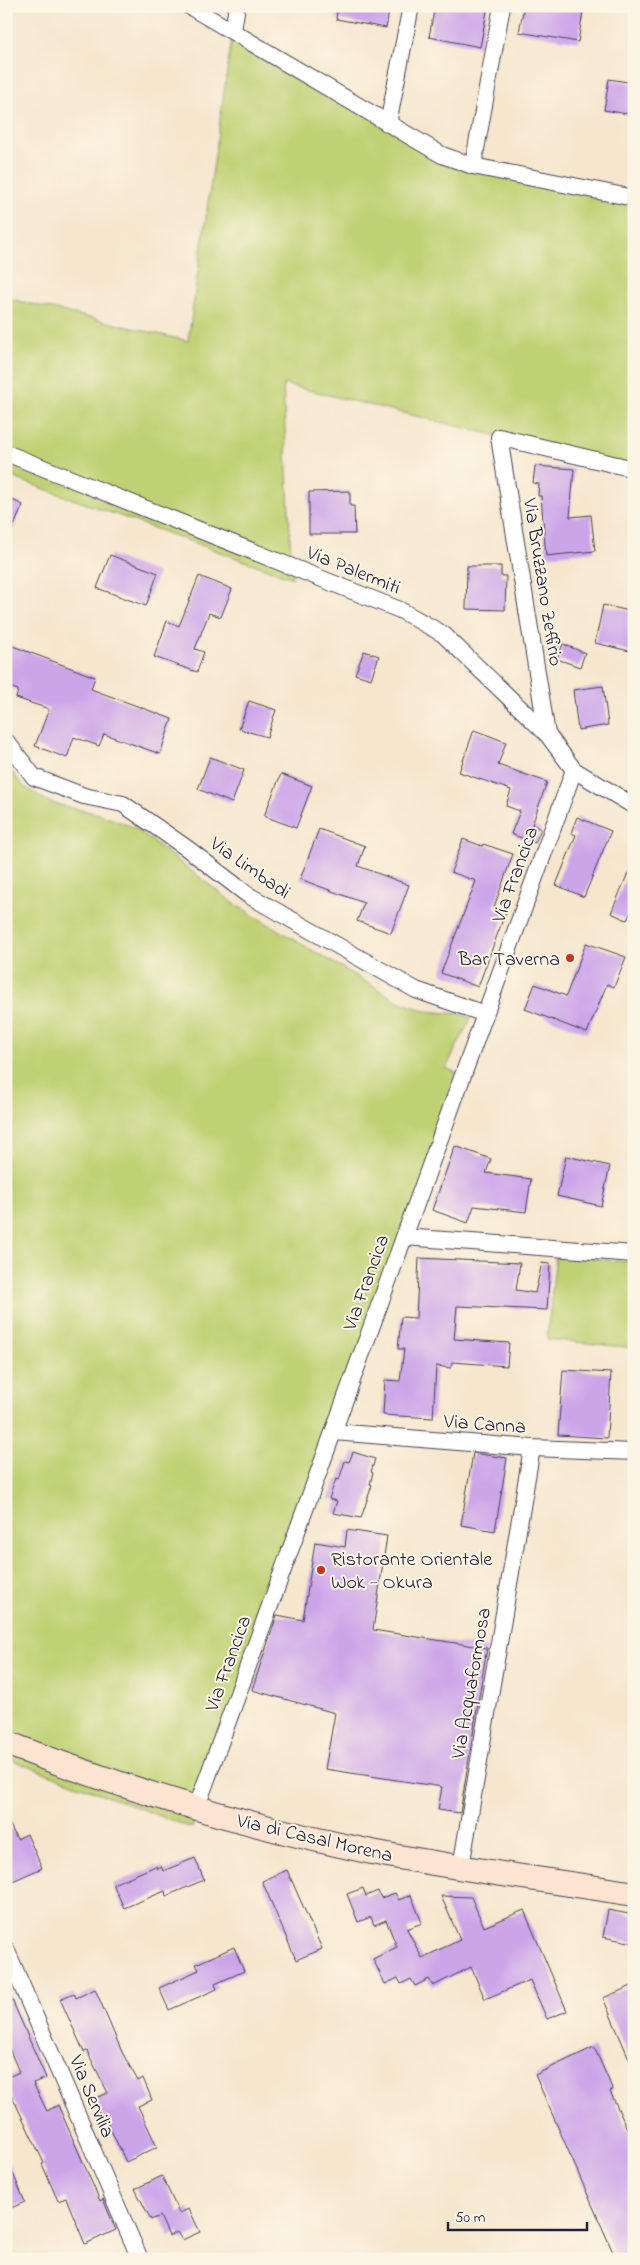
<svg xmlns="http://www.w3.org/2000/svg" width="640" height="2265" viewBox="0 0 640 2265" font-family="'Indie Flower',sans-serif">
<rect width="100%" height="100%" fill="#fcf5e5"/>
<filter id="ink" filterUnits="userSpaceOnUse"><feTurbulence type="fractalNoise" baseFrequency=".02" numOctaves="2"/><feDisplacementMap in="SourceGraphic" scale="10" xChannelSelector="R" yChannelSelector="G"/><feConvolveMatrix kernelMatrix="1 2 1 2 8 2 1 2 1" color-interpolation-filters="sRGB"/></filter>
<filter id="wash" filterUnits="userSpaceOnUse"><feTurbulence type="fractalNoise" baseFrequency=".0096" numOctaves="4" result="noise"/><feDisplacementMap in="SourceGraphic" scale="20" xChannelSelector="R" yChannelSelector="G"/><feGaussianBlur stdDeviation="1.12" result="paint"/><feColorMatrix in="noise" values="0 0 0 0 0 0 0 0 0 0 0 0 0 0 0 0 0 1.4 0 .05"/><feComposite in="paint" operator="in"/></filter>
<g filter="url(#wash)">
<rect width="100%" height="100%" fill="#f6e6ce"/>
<g fill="#c0d174" stroke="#717a58">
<path d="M 233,30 L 442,155 L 634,198 L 634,469 L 283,384 L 292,578 L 6,475 L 6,298 L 188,341 Z"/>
<path d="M 6,764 L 23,786 L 51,803 L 99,814 L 135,828 L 236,905 L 398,1001 L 425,1011 L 460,1014 L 471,1018 L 446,1068 L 463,1076 L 192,1828 L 6,1758 Z"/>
<path d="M 556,1254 L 634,1263 L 634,1348 L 547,1339 Z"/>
</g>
<g id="blocks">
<g fill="#cca5e9">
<path d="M 338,6 L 390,6 L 386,28 L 336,19 Z"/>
<path d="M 435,6 L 488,6 L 480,47 L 429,37 Z"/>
<path d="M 524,6 L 584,6 L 578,42 L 519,32 Z"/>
<path d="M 609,79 L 634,83 L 634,115 L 604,110 Z"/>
<path d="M 535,466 L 574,469 L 570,517 L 591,515 L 595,551 L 546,556 L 541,496 L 538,496 L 539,484 L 533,483 Z"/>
<path d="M 350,491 L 350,506 L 354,506 L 355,534 L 309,534 L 309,492 Z"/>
<path d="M 6,497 L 23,505 L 6,544 Z"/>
<path d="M 110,555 L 158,573 L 146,606 L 97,588 Z"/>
<path d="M 467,566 L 501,566 L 501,576 L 506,576 L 505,610 L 466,609 Z"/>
<path d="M 199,576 L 232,589 L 221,617 L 209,613 L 195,649 L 204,652 L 197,672 L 154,657 L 167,621 L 179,626 Z"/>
<path d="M 603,605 L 634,612 L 634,652 L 595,643 Z"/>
<path d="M 563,644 L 585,653 L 580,667 L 557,659 Z"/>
<path d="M 10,645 L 95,677 L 91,689 L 172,719 L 160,754 L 104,734 L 99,746 L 74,737 L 67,758 L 35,746 L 49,709 L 16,698 L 18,690 L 6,686 L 6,657 Z"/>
<path d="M 364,651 L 379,656 L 371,679 L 355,674 Z"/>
<path d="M 603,686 L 608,725 L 578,730 L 573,690 Z"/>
<path d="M 249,701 L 276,710 L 267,737 L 239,729 Z"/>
<path d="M 474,730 L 506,742 L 498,765 L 547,782 L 532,825 L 541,829 L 535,843 L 511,834 L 520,811 L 506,806 L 511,790 L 459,772 Z"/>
<path d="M 210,757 L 244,770 L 232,803 L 198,789 Z"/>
<path d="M 281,774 L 312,786 L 296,828 L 264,816 Z"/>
<path d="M 577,817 L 611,831 L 584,897 L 556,885 L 576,835 L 571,833 Z"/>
<path d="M 319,829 L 365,846 L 358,866 L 409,885 L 391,933 L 357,921 L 364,903 L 300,879 Z"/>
<path d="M 463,839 L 482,846 L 483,844 L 513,854 L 494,907 L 506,911 L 478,987 L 441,973 L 476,881 L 451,872 Z"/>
<path d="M 634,859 L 634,916 L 630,914 L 627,920 L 611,913 Z"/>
<path d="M 586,943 L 626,957 L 614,987 L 607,984 L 587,1033 L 525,1009 L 535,984 L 566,996 Z"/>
<path d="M 455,1146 L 491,1159 L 486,1173 L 531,1179 L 526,1212 L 474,1206 L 468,1223 L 432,1210 Z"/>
<path d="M 566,1156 L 610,1166 L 601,1206 L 557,1196 Z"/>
<path d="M 419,1258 L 520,1263 L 516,1290 L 535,1293 L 542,1263 L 550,1264 L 547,1310 L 457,1306 L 454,1339 L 509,1343 L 507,1366 L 452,1362 L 451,1368 L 436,1366 L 433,1418 L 383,1415 L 385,1380 L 400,1381 L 404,1349 L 398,1349 L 401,1317 L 416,1318 Z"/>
<path d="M 563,1370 L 611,1373 L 607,1438 L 558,1435 Z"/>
<path d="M 353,1452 L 375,1459 L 371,1472 L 373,1473 L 370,1484 L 372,1485 L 361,1518 L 333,1513 L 337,1501 L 329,1499 L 336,1479 L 339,1480 L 345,1461 L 349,1462 Z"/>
<path d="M 473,1453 L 507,1458 L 495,1531 L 461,1525 Z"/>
<path d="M 347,1530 L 387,1536 L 373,1630 L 487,1648 L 460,1813 L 438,1810 L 442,1787 L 325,1769 L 335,1713 L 252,1690 L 277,1615 L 303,1620 L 315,1542 L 345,1547 Z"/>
<path d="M 6,1817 L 17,1839 L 27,1834 L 42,1868 L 6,1884 Z"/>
<path d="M 195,1858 L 204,1880 L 166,1896 L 165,1891 L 124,1908 L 113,1884 L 156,1866 L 157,1869 L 161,1866 L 163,1871 Z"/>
<path d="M 287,1870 L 322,1949 L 296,1960 L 262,1881 Z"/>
<path d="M 363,1888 L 366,1896 L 378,1891 L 381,1898 L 395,1893 L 399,1900 L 411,1895 L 422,1923 L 407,1929 L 422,1958 L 460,1940 L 441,1896 L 471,1897 L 484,1927 L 524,1910 L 567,2011 L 547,2019 L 530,1980 L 485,1999 L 471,1967 L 433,1986 L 429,1979 L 415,1986 L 411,1979 L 401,1984 L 398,1978 L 385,1984 L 373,1959 L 397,1947 L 386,1920 L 374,1925 L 371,1917 L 358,1922 L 347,1894 Z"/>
<path d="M 608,1910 L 634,1915 L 634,1943 L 603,1937 Z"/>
<path d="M 234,1947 L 244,1971 L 215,1984 L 217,1989 L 169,2010 L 159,1988 L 199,1970 L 196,1964 Z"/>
<path d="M 634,1985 L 634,2070 L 603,1998 Z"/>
<path d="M 6,1986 L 46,2078 L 33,2083 L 47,2111 L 58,2105 L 100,2201 L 103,2199 L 116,2230 L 85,2244 L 66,2198 L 58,2201 L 42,2164 L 44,2163 L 10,2092 L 6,2094 L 6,2078 L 19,2072 L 6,2041 Z"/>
<path d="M 95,1989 L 122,2052 L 138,2081 L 143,2078 L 152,2100 L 138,2106 L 157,2147 L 126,2162 L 103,2113 L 100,2115 L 93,2099 L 108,2093 L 87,2051 L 84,2052 L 60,1999 L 74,1993 L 76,1998 Z"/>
<path d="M 594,2047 L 613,2090 L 610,2091 L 634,2144 L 634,2259 L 616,2259 L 535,2075 Z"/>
<path d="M 6,2157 L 25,2202 L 6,2210 Z"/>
<path d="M 162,2176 L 179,2213 L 189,2209 L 200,2232 L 182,2240 L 177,2232 L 169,2236 L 160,2216 L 151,2220 L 135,2189 Z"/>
</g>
</g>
</g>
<g filter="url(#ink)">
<use href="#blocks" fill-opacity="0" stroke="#423f51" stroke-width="1"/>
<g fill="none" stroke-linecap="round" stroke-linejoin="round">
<g stroke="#423f51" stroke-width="18">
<g id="minor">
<path d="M 189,6 L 442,155 L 473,166 L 634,198"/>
<path d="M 233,30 L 237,6"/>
<path d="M 388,124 L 411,6"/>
<path d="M 473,166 L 502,6"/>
<path d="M 6,453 L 400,610 L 443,634 L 547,734 L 574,770 L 634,806"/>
<path d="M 547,734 L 499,437 L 634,469"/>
<path d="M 6,741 L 34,777 L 84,796 L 123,804 L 188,849 L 248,895 L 416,990 L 485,1014"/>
<path d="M 404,1237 L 634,1254"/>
<path d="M 334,1432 L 532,1448 L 634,1452"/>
<path d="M 196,1809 L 574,770"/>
<path d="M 461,1867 L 532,1448"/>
<path d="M 6,1949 L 140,2259"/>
</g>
</g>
<g stroke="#423f51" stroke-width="26">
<path id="secondary" d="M 6,1743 C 125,1789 247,1826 372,1852 C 459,1869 547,1880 634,1894"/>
</g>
<use href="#minor" stroke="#fff" stroke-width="16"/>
<use href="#secondary" stroke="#fde4d1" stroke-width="24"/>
</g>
</g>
<g fill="#c8321e" stroke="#fcf5e5" stroke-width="2">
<circle cx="570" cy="958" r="5"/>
<circle cx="321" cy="1570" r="5"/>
</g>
<g text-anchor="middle" stroke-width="4" stroke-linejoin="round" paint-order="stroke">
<g font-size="20" fill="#22223b" stroke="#fcf5e5">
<text transform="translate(354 569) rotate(22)" y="7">Via Palermiti</text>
<text transform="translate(544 582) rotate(81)" y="7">Via Bruzzano Zeffirio</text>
<text transform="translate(251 867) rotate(35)" y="7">Via Limbadi</text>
<text transform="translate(514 874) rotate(-70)" y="7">Via Francica</text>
<text transform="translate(365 1282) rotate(-70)" y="7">Via Francica</text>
<text transform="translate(485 1423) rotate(4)" y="7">Via Canna</text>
<text transform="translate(227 1663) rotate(-70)" y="7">Via Francica</text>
<text transform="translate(470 1683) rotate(-80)" y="7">Via Acquaformosa</text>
<text transform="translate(315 1837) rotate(13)" y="7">Via di Casal Morena</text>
<text transform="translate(93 2096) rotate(67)" y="7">Via Servilia</text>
</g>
<g font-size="20" fill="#22223b" stroke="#fcf5e5" text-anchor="end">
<text x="560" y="965">Bar Taverna</text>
<text x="331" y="1565" text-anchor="start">Ristorante Orientale<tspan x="331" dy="23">Wok - Okura</tspan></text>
</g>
</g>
<rect width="640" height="2265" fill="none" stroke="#fcf5e5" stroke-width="25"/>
<path d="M448 2222v8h139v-8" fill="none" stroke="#22223b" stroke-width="2.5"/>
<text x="455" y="2222" font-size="15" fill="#22223b" stroke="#fcf5e5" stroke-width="4" paint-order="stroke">50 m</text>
</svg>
